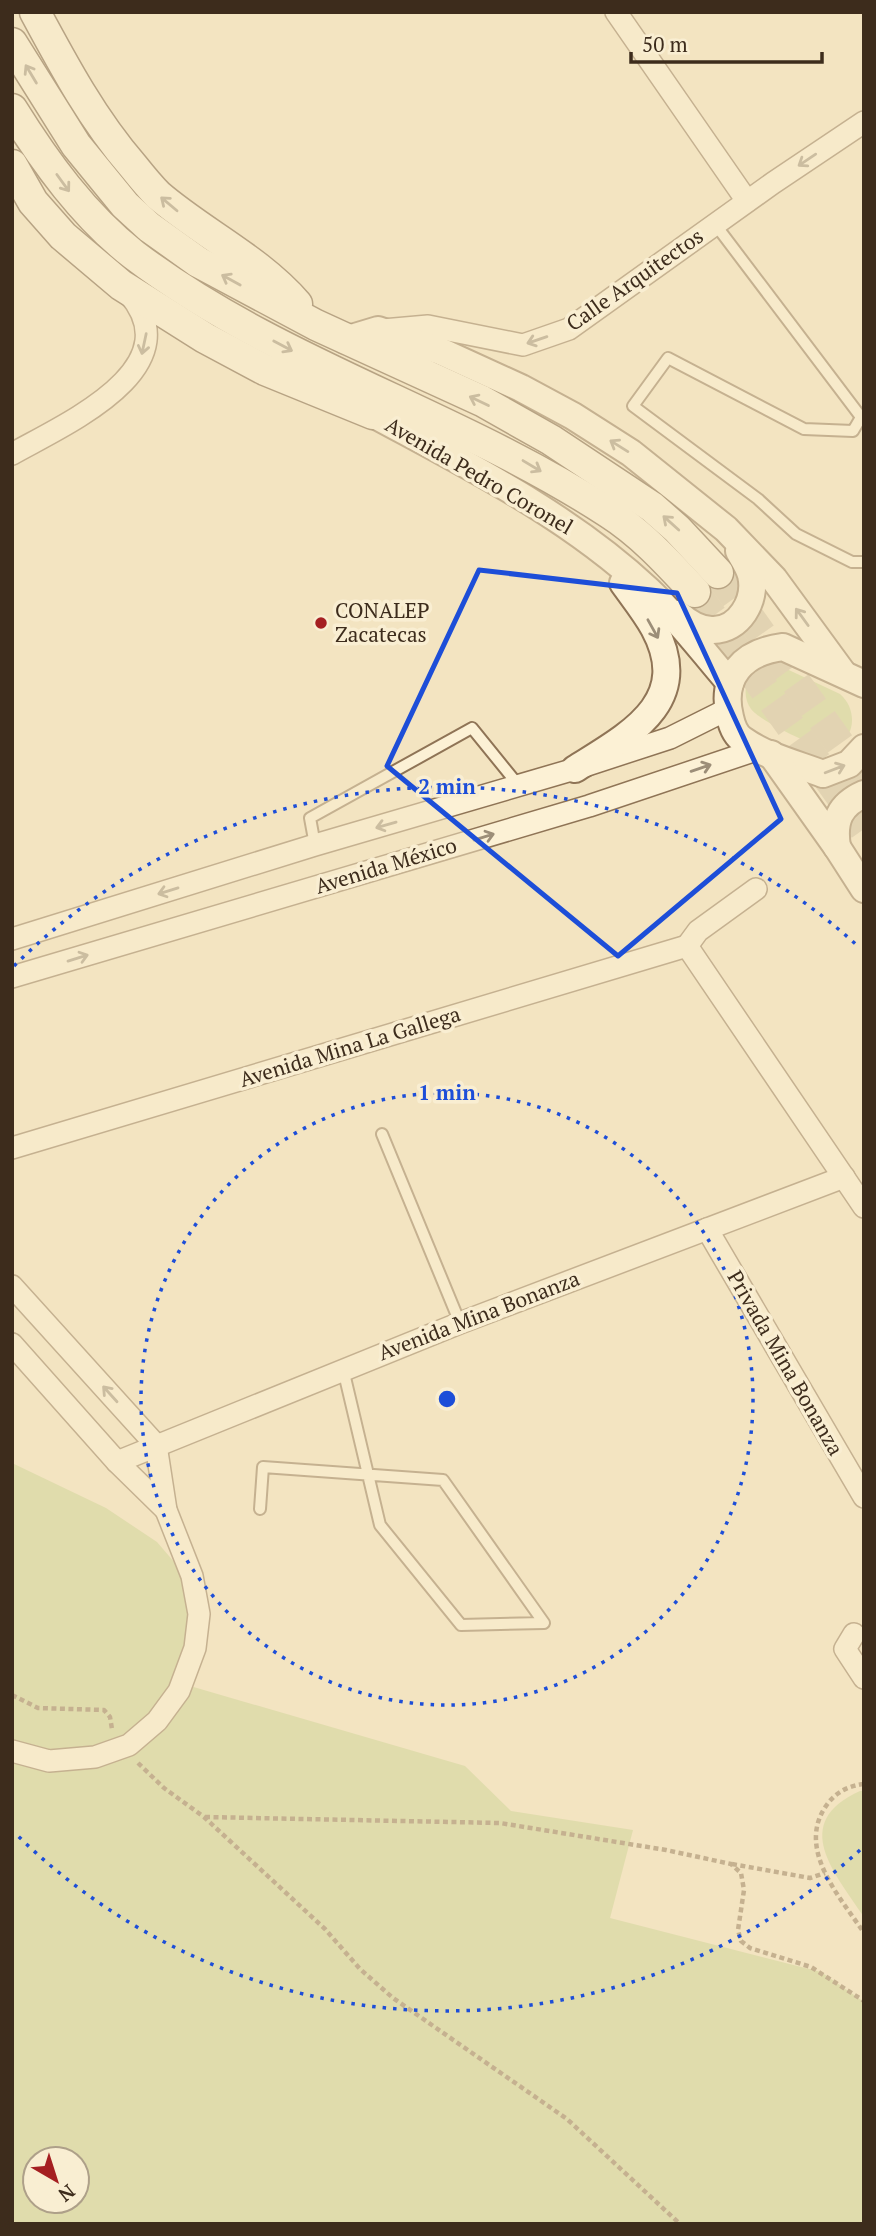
<svg xmlns="http://www.w3.org/2000/svg" width="876" height="2236" viewBox="0 0 876 2236" font-family="'PT Serif',serif">
<rect width="100%" height="100%" fill="#f3e4c1"/>
<g fill="#cbd293" fill-rule="evenodd">
<path d="M 776,664 L 840,694 C 861,712 854,749 823,746 C 809,745 759,720 751,709 C 746,702 744,692 747,684 C 751,670 762,665 776,664 Z"/>
<path d="M 12,1463 L 106,1508 L 157,1542 L 187,1577 L 191,1616 L 186,1650 L 173,1681 L 465,1766 L 511,1811 L 633,1830 L 610,1918 L 821,1972 L 864,2002 L 864,2224 L 12,2224 ZM 35,2159 L 77,2159 L 77,2201 L 35,2201 Z"/>
<path d="M 860,1791 L 864,1791 L 864,1917 C 835,1873 789,1823 860,1791 Z"/>
</g>
<g fill="none" stroke-linecap="round" stroke-linejoin="round">
<g stroke="#cfbfa0" stroke-width="30" stroke-dasharray="30 15" stroke-linecap="butt">
<path d="M 718,573 L 864,778"/>
<path d="M 695,592 L 864,829"/>
</g>
<g stroke="#8f7456" stroke-width="14">
<g id="service">
<path d="M 715,224 L 864,421"/>
<path d="M 860,419 L 853,431 L 804,429 L 668,358 L 633,406 L 758,499 L 796,534 L 852,562 L 864,562"/>
<path d="M 315,845 L 310,818 L 472,728 L 519,786"/>
<path d="M 382,1134 L 460,1323"/>
<path d="M 260,1509 L 263,1467 L 443,1480 L 544,1623 L 461,1625 L 380,1525 L 343,1369"/>
</g>
</g>
<g stroke="#8f7456" stroke-width="24">
<g id="minor">
<path d="M 616,12 L 747,201"/>
<path d="M 383,330 L 428,326 L 523,345 L 569,329 L 773,183 L 864,122"/>
<path d="M 12,454 C 63,425 193,369 129,294"/>
<path d="M 12,939 L 315,845 L 575,769 L 670,738 L 728,709"/>
<path d="M 687,946 L 864,1207"/>
<path d="M 687,946 L 698,931 L 756,889"/>
<path d="M 12,977 L 589,806 L 759,749"/>
<path d="M 12,1148 L 687,946"/>
<path d="M 707,1229 L 864,1497"/>
<path d="M 12,1286 L 156,1445 L 166,1510 L 192,1576 L 199,1614 L 195,1648 L 179,1691 L 157,1721 L 129,1745 L 95,1757 L 49,1761 L 12,1751"/>
<path d="M 12,1344 L 117,1462 L 166,1510"/>
<path d="M 117,1462 L 460,1323 L 844,1177"/>
<path d="M 854,1634 L 845,1649 L 864,1678"/>
</g>
</g>
<g stroke="#8f7456" stroke-width="30">
<g id="tertiary">
<path d="M 345,340 L 378,330 L 440,351 L 521,388 L 573,416 L 631,453 L 726,529 L 774,579 L 842,672"/>
<path d="M 359,402 L 373,414 C 469,466 568,515 648,590 C 678,618 703,652 730,683"/>
<path d="M 678,614 C 687,622 699,630 712,630 C 739,631 757,600 751,575 C 749,567 743,558 739,551"/>
<path d="M 864,684 L 783,647 C 743,652 720,677 730,717 C 732,726 735,735 743,740 C 765,756 797,764 823,774 L 849,764 L 864,748"/>
<path d="M 771,754 L 837,847 L 864,889"/>
<path d="M 575,769 C 629,735 694,702 654,628 C 645,612 633,597 623,583"/>
<path d="M 837,847 C 833,821 839,805 864,794"/>
</g>
</g>
<g stroke="#705539" stroke-width="33">
<g id="secondary">
<path d="M 35,12 C 64,66 93,120 133,166 C 141,176 149,186 158,195 C 202,233 258,259 297,304"/>
<path d="M 12,43 L 76,145 L 125,205 L 149,227 L 198,262 L 316,325 L 482,401 L 551,440 L 652,507 L 677,529 L 718,573"/>
<path d="M 12,109 C 45,162 84,216 134,255 C 279,365 458,414 609,513 C 642,534 669,564 695,592"/>
<path d="M 12,165 L 33,202 L 63,236 L 121,285 L 205,338 L 265,370 L 373,414"/>
</g>
</g>
<g stroke="#8f7456" stroke-width="4.5" stroke-dasharray="5 3.5" stroke-linecap="butt">
<path d="M 12,1695 L 38,1708 L 104,1710 L 110,1717 L 112,1729"/>
<path d="M 138,1763 L 164,1788 L 204,1817 L 325,1929 L 360,1969 L 393,1998 L 567,2119 L 680,2224"/>
<path d="M 864,1784 C 846,1786 833,1794 824,1809 C 798,1852 841,1898 864,1933"/>
<path d="M 205,1817 L 500,1823 L 666,1850 L 731,1864 L 741,1873 L 744,1890 L 738,1930 L 741,1941 L 750,1948 L 811,1967 L 864,2001"/>
<path d="M 732,1864 L 810,1878 L 825,1873"/>
</g>
<use href="#service" stroke="#fcf1d5" stroke-width="10"/>
<use href="#minor" stroke="#fcf1d5" stroke-width="21"/>
<use href="#tertiary" stroke="#fcf1d5" stroke-width="26"/>
<use href="#secondary" stroke="#fcf1d5" stroke-width="30"/>
</g>
<defs><path id="oneway-shaft" d="M-6 0H5M1.5-3L5.5 0L1.5 3" fill="none" stroke-width="1.6" stroke-linecap="round" stroke-linejoin="round" transform="scale(1.75)"/></defs>
<g stroke="#9c8e78">
<use href="#oneway-shaft" transform="translate(31 74) rotate(-121)"/>
<use href="#oneway-shaft" transform="translate(807 160) rotate(146)"/>
<use href="#oneway-shaft" transform="translate(63 183) rotate(54)"/>
<use href="#oneway-shaft" transform="translate(169 204) rotate(-140)"/>
<use href="#oneway-shaft" transform="translate(231 280) rotate(-151)"/>
<use href="#oneway-shaft" transform="translate(537 340) rotate(161)"/>
<use href="#oneway-shaft" transform="translate(144 344) rotate(102)"/>
<use href="#oneway-shaft" transform="translate(283 346) rotate(28)"/>
<use href="#oneway-shaft" transform="translate(479 401) rotate(-154)"/>
<use href="#oneway-shaft" transform="translate(619 446) rotate(-148)"/>
<use href="#oneway-shaft" transform="translate(532 466) rotate(31)"/>
<use href="#oneway-shaft" transform="translate(671 523) rotate(-138)"/>
<use href="#oneway-shaft" transform="translate(802 617) rotate(-126)"/>
<use href="#oneway-shaft" transform="translate(653 629) rotate(61)"/>
<use href="#oneway-shaft" transform="translate(701 768) rotate(-19)"/>
<use href="#oneway-shaft" transform="translate(835 769) rotate(-21)"/>
<use href="#oneway-shaft" transform="translate(386 825) rotate(164)"/>
<use href="#oneway-shaft" transform="translate(484 837) rotate(-17)"/>
<use href="#oneway-shaft" transform="translate(168 891) rotate(163)"/>
<use href="#oneway-shaft" transform="translate(78 958) rotate(-17)"/>
<use href="#oneway-shaft" transform="translate(110 1394) rotate(-132)"/>
</g>
<path d="M0 0H876V2236H0ZM 479,570 L 677,593 L 781,819 L 618,956 L 387,766 Z" fill="#f3e4c1" fill-opacity=".55" fill-rule="evenodd"/>
<path fill="none" stroke="#1d4ed8" stroke-width="5" stroke-linejoin="round" d="M 479,570 L 677,593 L 781,819 L 618,956 L 387,766 Z"/>
<g fill="none" stroke="#1d4ed8" stroke-width="3.5" stroke-dasharray="3.5 7">
<circle cx="447" cy="1399" r="306"/>
<path d="M860 1850A612 612 0 0 1 14 1832M14 966A612 612 0 0 1 860 948"/>
</g>
<circle fill="#a51f21" stroke="#f9eed2" stroke-width="2.5" cx="321" cy="623" r="7"/>
<g text-anchor="middle" stroke-width="7" stroke-linejoin="round" paint-order="stroke">
<g font-size="21" fill="#3d2c1c" stroke="#f9eed2">
<text transform="translate(635 280) rotate(-35)" y="7">Calle Arquitectos</text>
<text transform="translate(479 476) rotate(30)" y="7">Avenida Pedro Coronel</text>
<text transform="translate(386 866) rotate(-17)" y="7">Avenida México</text>
<text transform="translate(350 1047) rotate(-17)" y="7">Avenida Mina La Gallega</text>
<text transform="translate(479 1316) rotate(-21)" y="7">Avenida Mina Bonanza</text>
<text transform="translate(785 1363) rotate(60)" y="7">Privada Mina Bonanza</text>
</g>
<g font-size="21" fill="#3d2c1c" stroke="#f9eed2" text-anchor="start">
<text x="335" y="618">CONALEP<tspan x="335" dy="24">Zacatecas</tspan></text>
</g>
</g>
<circle cx="447" cy="1399" r="10" fill="#1d4ed8" stroke="#f9eed2" stroke-width="3.5"/>
<g font-size="21" text-anchor="middle" font-weight="bold" fill="#1d4ed8" stroke="#f9eed2" stroke-width="7" stroke-linejoin="round" paint-order="stroke">
<text x="447" y="794">2 min</text>
<text x="447" y="1100">1 min</text>
</g>
<rect width="876" height="2236" fill="none" stroke="#3d2c1c" stroke-width="28"/>
<g transform="translate(56 2180) rotate(141)"><circle r="33" fill="#f9eed2" stroke="#aea089" stroke-width="2"/>
<path d="M0-5L12 26L0 18L-12 26Z" fill="#a51f21"/>
<text y="-10" font-size="19" font-weight="bold" text-anchor="middle" fill="#3d2c1c">N</text>
</g>
<path d="M631 52v10h191v-10" fill="none" stroke="#3d2c1c" stroke-width="3.5"/>
<text x="642" y="52" font-size="21" fill="#3d2c1c" stroke="#f9eed2" stroke-width="5" paint-order="stroke">50 m</text>
</svg>
